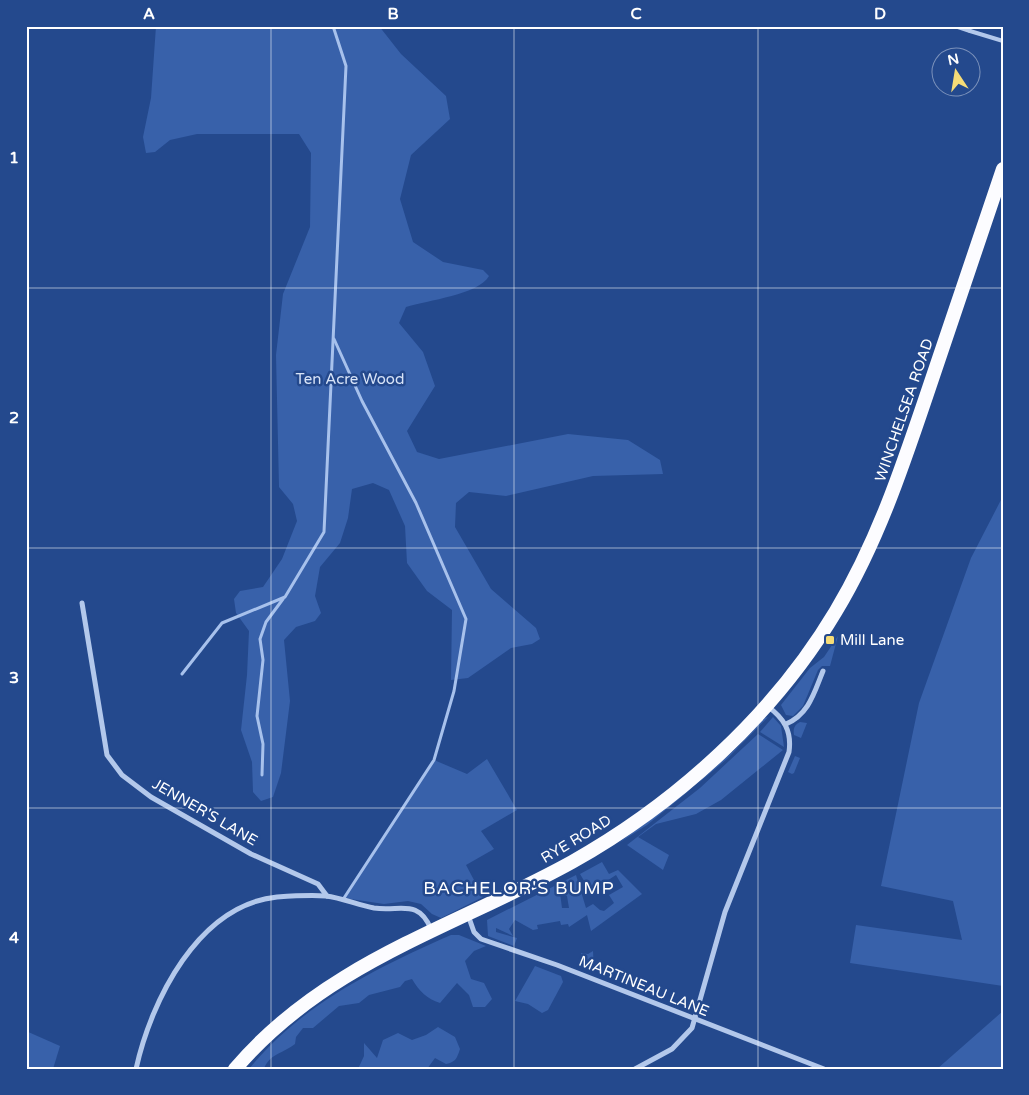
<svg xmlns="http://www.w3.org/2000/svg" width="1029" height="1095" viewBox="0 0 1029 1095" font-family="'Varela Round',sans-serif">
<rect width="100%" height="100%" fill="#24498d"/>
<g fill="#3861aa" fill-rule="evenodd">
<path d="M 156,26 L 379,26 L 401,54 L 446,96 L 450,119 L 411,155 L 400,199 L 413,242 L 443,262 L 483,270 L 489,276 C 478,295 428,300 406,307 L 399,323 L 423,352 L 435,386 L 407,431 L 417,452 L 439,459 L 568,434 L 628,440 L 660,460 L 663,474 L 593,476 L 506,496 L 469,492 L 456,503 L 455,527 L 491,589 L 536,628 L 540,639 L 532,644 L 511,648 L 468,678 L 451,680 L 452,610 L 427,591 L 407,563 L 405,526 L 389,490 L 373,483 L 352,489 L 348,518 L 340,543 L 320,567 L 315,596 L 321,613 L 315,621 L 296,627 L 284,640 L 290,701 L 281,773 L 273,797 L 261,801 L 253,792 L 252,762 L 241,730 L 247,675 L 249,631 L 236,613 L 234,599 L 240,591 L 263,587 L 282,559 L 297,521 L 293,504 L 279,487 L 276,355 L 283,294 L 310,227 L 311,153 L 299,134 L 197,134 L 170,140 L 155,152 L 146,153 L 143,137 L 151,98 Z"/>
<path d="M 1003,496 L 1003,986 L 850,963 L 856,925 L 962,940 L 953,901 L 881,886 L 919,703 L 971,558 Z"/>
<path d="M 838,636 L 830,666 L 822,666 L 818,670 L 803,706 L 793,716 L 786,715 L 781,705 L 810,668 L 824,657 Z"/>
<path d="M 768,717 L 728,758 L 695,786 L 740,745 L 765,718 Z"/>
<path d="M 773,717 L 781,726 L 784,747 L 760,732 Z"/>
<path d="M 800,722 L 807,723 L 801,738 L 794,735 C 793,729 794,725 800,722 Z"/>
<path d="M 758,734 L 783,750 L 721,800 L 696,814 L 656,824 L 638,837 L 669,855 L 663,870 L 627,845 L 700,788 Z"/>
<path d="M 795,756 L 800,758 L 794,773 L 792,774 L 788,772 Z"/>
<path d="M 487,759 L 517,810 L 481,831 L 494,849 L 466,865 L 483,897 L 441,918 L 432,914 L 421,904 L 408,901 L 384,904 L 344,898 L 434,760 L 467,774 Z"/>
<path d="M 690,790 L 647,825 L 617,844 Z"/>
<path d="M 602,862 L 609,874 L 618,870 L 642,894 L 591,931 L 587,915 L 569,927 L 568,924 L 561,925 L 560,921 L 537,925 L 538,929 L 533,930 L 515,920 L 509,929 L 513,936 L 496,928 L 496,932 L 517,938 L 514,946 L 488,936 L 487,920 L 576,875 L 586,908 L 593,904 L 600,910 L 604,911 L 614,903 L 609,895 L 623,887 L 616,875 L 596,888 L 595,887 L 589,889 L 580,874 ZM 560,893 L 567,896 L 569,908 L 562,908 Z"/>
<path d="M 451,935 L 459,935 L 486,946 L 474,951 L 465,961 L 471,979 L 484,983 L 492,999 L 485,1007 L 473,1007 L 469,995 L 457,983 L 440,1003 C 427,999 419,991 412,979 L 405,981 L 400,987 L 369,995 L 359,1003 L 339,1006 L 313,1028 L 303,1028 L 296,1037 L 295,1044 C 284,1053 269,1054 264,1069 L 249,1069 C 302,1004 376,968 451,935 Z"/>
<path d="M 593,951 L 594,971 L 581,967 L 581,953 L 588,954 Z"/>
<path d="M 535,966 L 561,976 L 563,982 L 548,1010 L 542,1013 L 528,1004 L 515,1001 Z"/>
<path d="M 1003,1011 L 1003,1069 L 937,1069 Z"/>
<path d="M 438,1027 L 455,1037 L 460,1049 C 457,1058 456,1062 446,1064 L 435,1058 L 427,1069 L 358,1069 L 364,1056 L 364,1043 L 377,1058 L 383,1040 L 398,1033 L 412,1040 L 426,1035 Z"/>
<path d="M 26,1031 L 60,1046 L 53,1069 L 26,1069 Z"/>
</g>
<g fill="none" stroke-linecap="round" stroke-linejoin="round">
<g stroke="#a7c1ec" stroke-width="3">
<path d="M 334,339 L 362,401 L 416,503 L 466,619 L 454,691 L 434,760 L 344,898"/>
<path d="M 182,674 L 222,623 L 285,597 L 324,532 L 346,66 L 333,26"/>
<path d="M 262,775 L 263,744 L 257,716 L 263,660 L 260,639 L 266,622 L 283,599"/>
</g>
<g stroke="#b3c8eb" stroke-width="4">
<path d="M 955,26 L 970,31"/>
<path d="M 968,26 L 970,31 L 1003,41"/>
</g>
<g stroke="#b3c8eb" stroke-width="5">
<path d="M 82,603 L 107,755 L 122,775 L 151,797 L 251,854 L 318,884 L 327,896"/>
<path d="M 786,724 C 809,714 814,693 823,671"/>
<path d="M 468,915 L 474,932 L 481,939 L 557,965 L 824,1069"/>
<path d="M 136,1069 C 151,1001 198,905 277,897 C 292,896 310,895 326,896 C 342,898 358,905 374,908 C 400,912 418,898 431,929"/>
<path d="M 635,1069 L 672,1049 L 692,1028 L 725,912 L 789,752 C 792,731 784,718 767,706"/>
</g>
<path stroke="#fcfcff" stroke-width="14" d="M 235,1069 C 326,962 453,928 572,862 C 677,803 774,715 836,611 C 878,541 903,465 929,388 C 954,315 979,242 1003,169"/>
</g>
<path fill="none" stroke="#fff" stroke-width="1" stroke-opacity="0.55" d="M 271,26 L 271,1069M 514,26 L 514,1069M 758,26 L 758,1069M 26,288 L 1003,288M 26,548 L 1003,548M 26,808 L 1003,808"/>
<rect fill="#f6dc77" stroke="#24498d" stroke-width="2" x="825" y="635" width="10" height="10" rx="2.5"/>
<g text-anchor="middle" stroke-width="5" stroke-linejoin="round" paint-order="stroke">
<g font-size="15" fill="#d8e4f8" stroke="#24498d">
<text x="350" y="384">Ten Acre Wood</text>
</g>
<g font-size="15" fill="#fff" stroke="#24498d">
<text transform="translate(904 410) rotate(-71)" y="5">WINCHELSEA ROAD</text>
<text transform="translate(205 812) rotate(30)" y="5">JENNER'S LANE</text>
<text transform="translate(576 839) rotate(-31)" y="5">RYE ROAD</text>
<text transform="translate(644 986) rotate(22)" y="5">MARTINEAU LANE</text>
</g>
<g font-size="15" fill="#fff" stroke="#24498d" text-anchor="start">
<text x="840" y="645">Mill Lane</text>
</g>
<g font-size="18" letter-spacing="1" fill="#fff" stroke="#24498d">
<text x="519" y="894">BACHELOR'S BUMP</text>
</g>
</g>
<rect width="1029" height="1095" fill="none" stroke="#24498d" stroke-width="55"/>
<g transform="translate(956 72) rotate(348)"><circle r="24" fill="#24498d" stroke="#7c92bb"/>
<path d="M0-4L9 19L0 12L-9 19Z" fill="#f6dc77"/>
<text y="-8" font-size="14" font-weight="bold" text-anchor="middle" fill="#ffffff">N</text>
</g>
<rect x="28" y="28" width="974" height="1040" fill="none" stroke="#fff" stroke-width="2"/>
<g font-size="16" text-anchor="middle" font-weight="bold" fill="#fff">
<text x="149" y="19">A</text>
<text x="393" y="19">B</text>
<text x="636" y="19">C</text>
<text x="880" y="19">D</text>
<text x="14" y="163">1</text>
<text x="14" y="423">2</text>
<text x="14" y="683">3</text>
<text x="14" y="943">4</text>
</g>
</svg>
